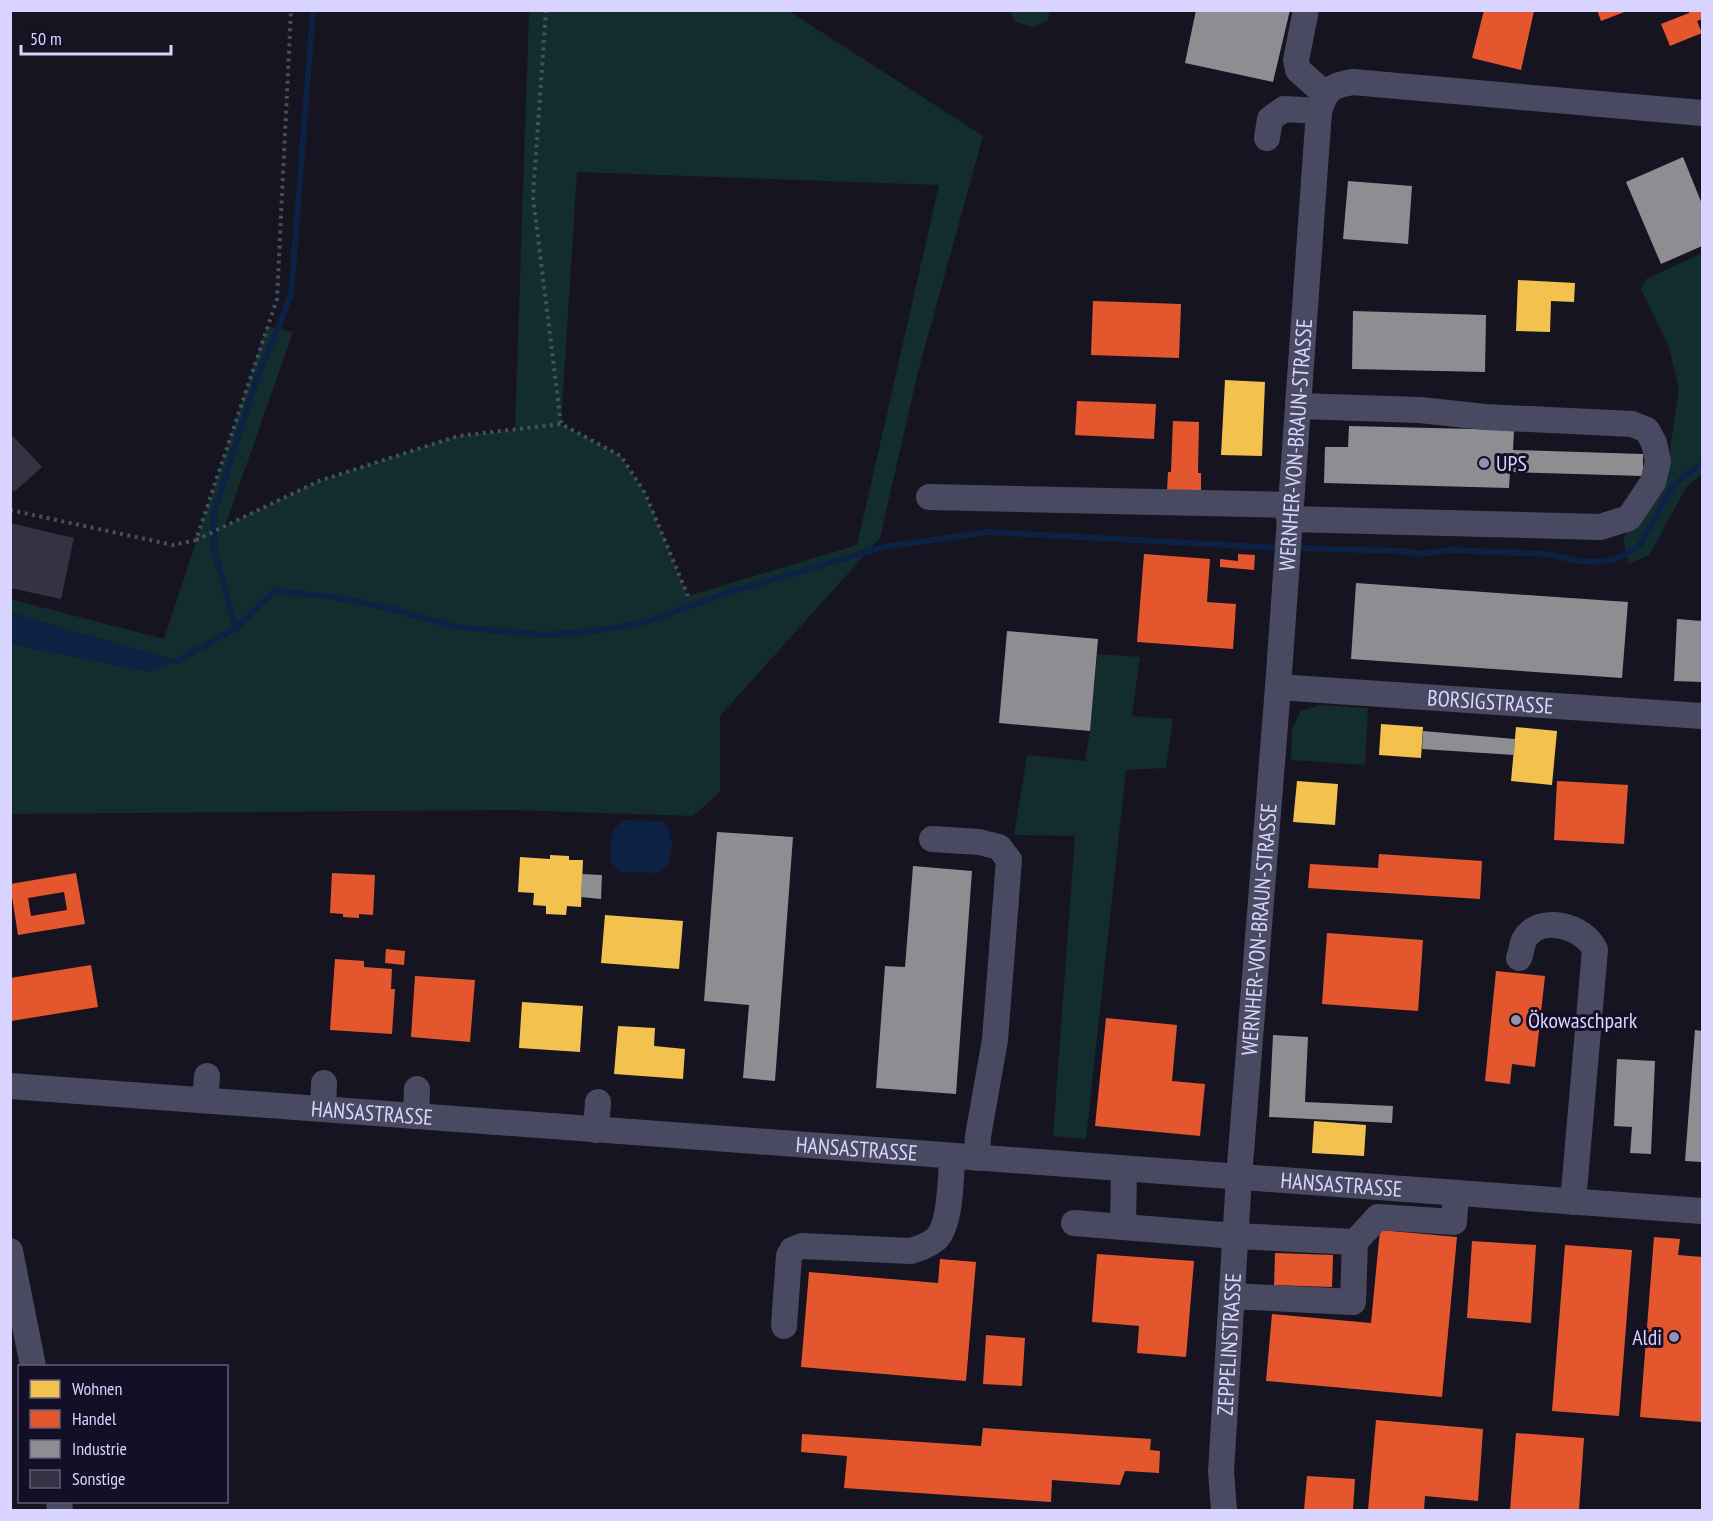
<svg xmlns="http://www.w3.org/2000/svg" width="1713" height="1521" viewBox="0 0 1713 1521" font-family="'PT Sans Narrow',sans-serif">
<rect width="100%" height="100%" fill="#161421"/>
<g fill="#132c2d" fill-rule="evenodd">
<path d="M 529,11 L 789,11 L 983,136 L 918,372 L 880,538 L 720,716 L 720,792 L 693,816 L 512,810 L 11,814 L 11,644 L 151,672 L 176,661 L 11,613 L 10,599 L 164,639 L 267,326 L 293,332 L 225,526 L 319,481 L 458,436 L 515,430 ZM 577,172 L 939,185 L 857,545 L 688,596 L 645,493 L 621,456 L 561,424 Z"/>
<path d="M 1010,11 L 1050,11 L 1047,21 L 1033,27 L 1015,22 Z"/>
<path d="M 1702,253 L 1702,474 L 1687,486 L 1649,555 L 1629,564 L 1623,539 L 1666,474 L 1679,390 L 1669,347 L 1641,289 L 1646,279 Z"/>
<path d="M 1097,654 L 1140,657 L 1132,716 L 1173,719 L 1166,768 L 1126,770 L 1086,1139 L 1053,1136 L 1075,836 L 1014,835 L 1027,755 L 1085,761 L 1090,731 Z"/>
<path d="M 1320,705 L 1368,708 L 1365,765 L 1291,760 L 1292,729 L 1301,711 Z"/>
</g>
<g fill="#0d2144">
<path d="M 11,613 L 177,661 L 151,672 L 11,644 Z"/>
<path d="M 625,820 L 660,821 L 668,826 L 672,844 L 669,863 L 658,873 L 620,872 L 611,862 C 611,844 607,830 625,820 Z"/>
</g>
<g fill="#f2c14e">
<path d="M 1518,280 L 1575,283 L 1574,302 L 1551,301 L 1550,332 L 1516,331 Z"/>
<path d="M 1225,380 L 1265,382 L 1262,456 L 1221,455 Z"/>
<path d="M 1381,724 L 1423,727 L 1421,758 L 1379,755 Z"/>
<path d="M 1516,727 L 1557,731 L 1552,785 L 1511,781 Z"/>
<path d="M 1297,781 L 1338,784 L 1335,825 L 1293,822 Z"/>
<path d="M 550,855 L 569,856 L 569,860 L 583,860 L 581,907 L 567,906 L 566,915 L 546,914 L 546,906 L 533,905 L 534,893 L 518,892 L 520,857 L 550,859 Z"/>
<path d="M 605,915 L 683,921 L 679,969 L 601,963 Z"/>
<path d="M 522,1002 L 583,1006 L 580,1052 L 519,1048 Z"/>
<path d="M 618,1026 L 655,1028 L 654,1046 L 685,1049 L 683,1079 L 614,1074 Z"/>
<path d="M 1314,1121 L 1366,1125 L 1364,1156 L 1312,1153 Z"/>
</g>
<g fill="#e4572e" fill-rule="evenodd">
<path d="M 1484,10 L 1534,11 L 1521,70 L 1472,58 Z"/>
<path d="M 1597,10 L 1627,10 L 1627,11 L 1601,21 Z"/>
<path d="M 1689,10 L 1702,10 L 1702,19 L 1697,21 L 1702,33 L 1670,46 L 1661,24 L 1689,13 Z"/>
<path d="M 1093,301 L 1181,304 L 1179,358 L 1091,355 Z"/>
<path d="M 1077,401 L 1156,404 L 1154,439 L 1075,435 Z"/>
<path d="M 1173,421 L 1199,422 L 1198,473 L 1201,473 L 1201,492 L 1167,491 L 1168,472 L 1171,472 Z"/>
<path d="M 1144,554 L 1210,559 L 1207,602 L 1236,604 L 1233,649 L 1137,642 Z"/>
<path d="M 1238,554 L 1255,555 L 1254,570 L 1220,567 L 1220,559 L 1238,561 Z"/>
<path d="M 1557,781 L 1628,785 L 1624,844 L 1554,840 Z"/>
<path d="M 1379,854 L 1482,861 L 1480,899 L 1308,888 L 1310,864 L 1378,868 Z"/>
<path d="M 76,873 L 85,924 L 18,935 L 10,884 ZM 64,892 L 67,910 L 31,916 L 28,898 Z"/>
<path d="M 332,873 L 375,875 L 373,915 L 359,914 L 359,918 L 343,917 L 343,914 L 330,913 Z"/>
<path d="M 1327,933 L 1423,940 L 1418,1011 L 1322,1004 Z"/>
<path d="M 386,949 L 405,951 L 404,965 L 385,963 Z"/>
<path d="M 335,959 L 364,961 L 364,967 L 392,969 L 391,989 L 395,989 L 392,1034 L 330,1030 Z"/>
<path d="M 91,965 L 98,1007 L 11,1021 L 10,978 Z"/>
<path d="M 1496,971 L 1545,976 L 1535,1067 L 1512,1064 L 1510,1084 L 1485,1081 Z"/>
<path d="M 415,976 L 475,980 L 470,1042 L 411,1037 Z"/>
<path d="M 1106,1018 L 1177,1025 L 1172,1081 L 1205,1084 L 1200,1136 L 1095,1126 Z"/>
<path d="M 1380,1230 L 1457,1237 L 1442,1397 L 1266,1381 L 1272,1314 L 1371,1323 Z"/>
<path d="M 1654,1237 L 1680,1239 L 1678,1255 L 1702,1257 L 1702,1422 L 1640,1417 Z"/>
<path d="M 1472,1241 L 1536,1245 L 1531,1323 L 1467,1318 Z"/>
<path d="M 1565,1245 L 1632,1250 L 1619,1416 L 1552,1411 Z"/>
<path d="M 1275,1253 L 1333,1255 L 1332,1287 L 1274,1285 Z"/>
<path d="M 1097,1254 L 1194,1261 L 1186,1357 L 1137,1353 L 1139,1326 L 1092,1322 Z"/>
<path d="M 940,1259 L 976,1262 L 966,1381 L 801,1367 L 809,1272 L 938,1283 Z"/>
<path d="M 986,1335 L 1025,1338 L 1022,1386 L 983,1384 Z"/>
<path d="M 1376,1420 L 1483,1429 L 1478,1501 L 1425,1496 L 1424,1510 L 1368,1510 Z"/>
<path d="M 983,1428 L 1151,1439 L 1150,1450 L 1160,1451 L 1159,1473 L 1125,1471 L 1120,1485 L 1052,1480 L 1051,1502 L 844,1488 L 847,1456 L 801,1452 L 802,1434 L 981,1446 Z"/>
<path d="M 1516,1433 L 1584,1438 L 1579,1510 L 1510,1510 Z"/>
<path d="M 1307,1476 L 1355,1479 L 1353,1510 L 1304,1510 Z"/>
</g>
<g fill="#8d8d92">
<path d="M 1196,10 L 1290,10 L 1273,82 L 1185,63 Z"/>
<path d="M 1683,157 L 1702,204 L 1702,246 L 1661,264 L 1626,182 Z"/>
<path d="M 1348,181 L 1412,186 L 1408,244 L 1343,239 Z"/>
<path d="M 1353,311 L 1486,315 L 1485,372 L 1352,369 Z"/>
<path d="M 1349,426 L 1514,430 L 1513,450 L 1643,454 L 1643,476 L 1510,472 L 1509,488 L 1324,483 L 1325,447 L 1348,447 Z"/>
<path d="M 1356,583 L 1628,602 L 1622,678 L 1351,659 Z"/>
<path d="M 1677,619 L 1702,621 L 1702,682 L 1674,681 Z"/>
<path d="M 1007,631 L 1098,639 L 1090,731 L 999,723 Z"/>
<path d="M 1423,731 L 1515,739 L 1514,755 L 1422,749 Z"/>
<path d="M 717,832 L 793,837 L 775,1081 L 743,1078 L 749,1005 L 704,1001 Z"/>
<path d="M 913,866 L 972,871 L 956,1094 L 876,1088 L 885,966 L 905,967 Z"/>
<path d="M 582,874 L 602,875 L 601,899 L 581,897 Z"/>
<path d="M 1695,1030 L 1702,1031 L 1702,1162 L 1685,1161 Z"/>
<path d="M 1273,1035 L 1308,1037 L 1305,1102 L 1393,1106 L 1392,1123 L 1269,1117 Z"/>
<path d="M 1617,1059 L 1655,1061 L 1651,1154 L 1630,1153 L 1632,1127 L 1614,1126 Z"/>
</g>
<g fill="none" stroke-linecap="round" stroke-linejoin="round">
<g stroke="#0d2144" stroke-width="6">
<path d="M 1295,548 L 1403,551 L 1419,554 L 1451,550 L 1546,554 L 1579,561 L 1601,562 L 1621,557 L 1640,545 L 1672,487 L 1695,468 L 1702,464"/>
<path d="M 236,628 L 214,549 L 214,513 L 255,384 L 291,295 L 313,10"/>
<path d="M 177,661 L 236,628 L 275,591 L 334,597 L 384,607 L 456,627 L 546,635 L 585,632 L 642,623 L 733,591 L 884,547 L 988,532 L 1282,548"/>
</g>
</g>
<g fill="#343243">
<path d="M 10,433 L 42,467 L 14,492 L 10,488 Z"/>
<path d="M 10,523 L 74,538 L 61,599 L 10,588 Z"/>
</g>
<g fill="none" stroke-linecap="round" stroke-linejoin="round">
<g stroke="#44505f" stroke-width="4" stroke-dasharray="3 4.5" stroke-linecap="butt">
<path d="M 546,10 L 533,197 L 561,424"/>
<path d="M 10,510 L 173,545 L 196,540 L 277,299 L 291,10"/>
<path d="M 196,540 L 319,481 L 458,436 L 561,424 L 621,456 L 645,493 L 688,596"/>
</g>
<g stroke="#4a4962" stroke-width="26">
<path d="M 1306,10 L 1296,60 L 1298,70 L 1325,94"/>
<path d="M 1267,138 L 1270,119 L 1284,109 L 1319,111"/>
<path d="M 929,497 L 1290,505"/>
<path d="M 1289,519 L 1600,527 L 1629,518 L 1653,482 L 1658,461 L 1654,443 L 1647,430 L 1632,424 L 1485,417 L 1420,410 L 1298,406"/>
<path id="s1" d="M 1278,687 L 1702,716"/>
<path d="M 932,839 L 979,842 L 999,847 L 1009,860 L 995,1040 L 978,1136 L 977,1158"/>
<path d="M 1519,958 C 1521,953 1522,945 1524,940 C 1539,913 1585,926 1595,950 L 1573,1202"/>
<path id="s2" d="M 10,1086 L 1702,1211"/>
<path d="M 205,1100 L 207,1076"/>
<path d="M 323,1109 L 324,1083"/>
<path d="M 416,1116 L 417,1089"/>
<path d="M 596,1130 L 598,1102"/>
<path d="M 1124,1169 L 1123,1227 L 1235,1236 L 1355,1242 L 1378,1217 L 1454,1222 L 1456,1193"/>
<path d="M 1074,1223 L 1123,1227"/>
<path d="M 10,1251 L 33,1366"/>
<path d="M 1232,1296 L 1353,1302 L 1355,1242"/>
<path d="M 784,1326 L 789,1256 L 792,1250 L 802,1246 L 911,1251 C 920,1248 929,1245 936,1239 C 951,1225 951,1176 952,1156"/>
<path d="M 59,1502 L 60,1510"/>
<path id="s3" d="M 1224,1510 L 1221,1472 L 1239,1177 L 1278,687 L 1319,111 C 1326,90 1331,85 1353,82 L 1702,113"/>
</g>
</g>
<g fill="#9591b1" stroke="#130f26" stroke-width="2">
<circle cx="1484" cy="463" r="6"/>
<circle cx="1516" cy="1020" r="6"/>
<circle cx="1674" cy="1337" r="6"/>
</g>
<g text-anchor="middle" stroke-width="6" stroke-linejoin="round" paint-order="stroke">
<g font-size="22" fill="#d9d4ff" stroke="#130f26">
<text dy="8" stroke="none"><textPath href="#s3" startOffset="1068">WERNHER-VON-BRAUN-STRASSE</textPath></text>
<text dy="8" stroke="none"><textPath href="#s1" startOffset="213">BORSIGSTRASSE</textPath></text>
<text dy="8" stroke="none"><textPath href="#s3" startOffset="582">WERNHER-VON-BRAUN-STRASSE</textPath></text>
<text dy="8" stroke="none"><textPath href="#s2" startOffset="363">HANSASTRASSE</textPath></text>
<text dy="8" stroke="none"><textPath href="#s2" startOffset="849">HANSASTRASSE</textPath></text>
<text dy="8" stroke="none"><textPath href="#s2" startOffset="1335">HANSASTRASSE</textPath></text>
<text dy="8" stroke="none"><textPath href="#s3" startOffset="166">ZEPPELINSTRASSE</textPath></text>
</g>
<g font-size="22" fill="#d9d4ff" stroke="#130f26" text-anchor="start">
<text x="1496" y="471">UPS</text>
<text x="1528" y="1028">Ökowaschpark</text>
<text x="1662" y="1345" text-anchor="end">Aldi</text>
</g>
</g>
<rect width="1713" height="1521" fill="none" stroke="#d9d4ff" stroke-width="24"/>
<rect x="18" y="1365" width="210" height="138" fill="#130f26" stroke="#625e7d" stroke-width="1.5"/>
<rect x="30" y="1380" width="30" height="18" fill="#f2c14e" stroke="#625e7d" stroke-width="1.5"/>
<text x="72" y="1395" font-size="18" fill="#d9d4ff">Wohnen</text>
<rect x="30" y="1410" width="30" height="18" fill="#e4572e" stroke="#625e7d" stroke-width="1.5"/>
<text x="72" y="1425" font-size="18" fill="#d9d4ff">Handel</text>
<rect x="30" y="1440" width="30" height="18" fill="#8d8d92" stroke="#625e7d" stroke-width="1.5"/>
<text x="72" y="1455" font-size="18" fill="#d9d4ff">Industrie</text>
<rect x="30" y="1470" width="30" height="18" fill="#343243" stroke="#625e7d" stroke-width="1.5"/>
<text x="72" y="1485" font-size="18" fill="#d9d4ff">Sonstige</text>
<path d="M21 45v9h150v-9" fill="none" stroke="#d9d4ff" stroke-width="3"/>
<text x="30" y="45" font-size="18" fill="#d9d4ff" stroke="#130f26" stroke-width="4.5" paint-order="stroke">50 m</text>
</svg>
